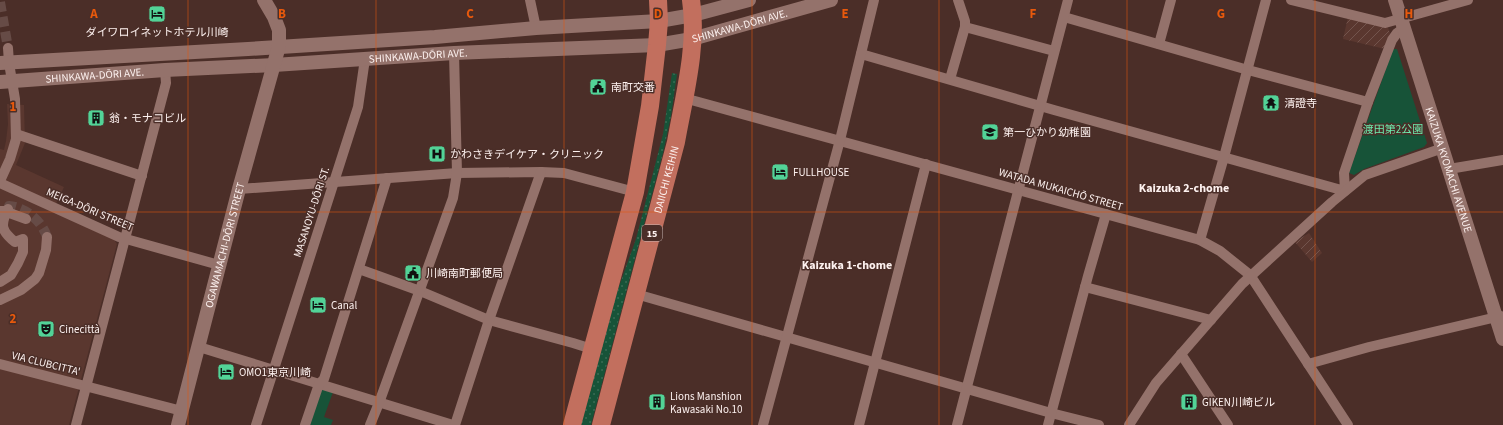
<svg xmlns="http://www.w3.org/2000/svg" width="1503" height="425" viewBox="0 0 1503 425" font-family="'Source Sans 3','Noto Sans JP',sans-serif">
<defs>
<pattern id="industrial-furrows" width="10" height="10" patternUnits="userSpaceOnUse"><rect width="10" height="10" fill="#5a372f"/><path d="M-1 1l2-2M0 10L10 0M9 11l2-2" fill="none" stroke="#73544d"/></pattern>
<pattern id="grass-dots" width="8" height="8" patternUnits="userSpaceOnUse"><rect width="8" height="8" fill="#175338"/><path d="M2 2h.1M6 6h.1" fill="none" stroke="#3a6c55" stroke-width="1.8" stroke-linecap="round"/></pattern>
</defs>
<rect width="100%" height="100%" fill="#4b2e28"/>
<path fill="#5a372f" d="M 7,104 L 24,105 L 25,143 L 16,165 L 64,187 L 53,210 L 113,238 L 117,244 L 69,425 L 0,425 L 0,149 L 4,150 L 6,141 L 8,124 Z"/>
<g fill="url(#industrial-furrows)">
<path d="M 1348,17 L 1387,25 L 1390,33 L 1385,49 L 1343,39 Z"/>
<path d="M 1309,233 L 1322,253 L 1312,262 L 1295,242 Z"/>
</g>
<path fill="url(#grass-dots)" d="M 672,73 L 677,74 L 671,116 L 663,153 L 591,425 L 581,425 L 617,292 L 636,239 L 663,134 Z"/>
<g fill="#175338">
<path d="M 1393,49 L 1397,49 L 1427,143 L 1424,147 L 1364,169 L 1354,175 L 1349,173 Z"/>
<path d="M 322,388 L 333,392 L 324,417 L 333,420 L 331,425 L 310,425 Z"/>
</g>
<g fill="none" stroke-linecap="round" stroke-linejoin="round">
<g stroke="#664b46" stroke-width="10" stroke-dasharray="10 5" stroke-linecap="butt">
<path d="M 0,2 L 8,48"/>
<path d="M 8,209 L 9,206 C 25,207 42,221 47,237"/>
</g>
<g stroke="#94726b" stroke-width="10">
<path d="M 530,0 L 536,28"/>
<path d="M 1291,0 L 1385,23 L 1468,0"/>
<path d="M 1064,17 L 1248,70 L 1368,102"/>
<path d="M 965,27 L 1054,51"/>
<path d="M 1159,44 L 1171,0"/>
<path d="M 861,54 L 1054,110 L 1345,191 L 1344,173 L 1368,102 L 1392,40 L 1397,33 L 1404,28"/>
<path d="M 950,79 L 965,27 L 965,21 L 958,0"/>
<path d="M 684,98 L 1200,240 L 1220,251 L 1250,275 L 1348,425"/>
<path d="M 16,134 L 142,176"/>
<path d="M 1449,169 L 1503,160"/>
<path d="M 0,181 L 10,159 L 16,139 L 15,99 L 9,63 L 8,48"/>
<path d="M 0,183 L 119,237 L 219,265"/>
<path d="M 239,189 L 457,173 L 541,172 L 564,173 L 635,192"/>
<path d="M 0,211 L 4,211 L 26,219"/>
<path d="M 1200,240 L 1224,157 L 1266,0"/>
<path d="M 359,269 L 420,291 L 489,320 L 573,343 L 592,349"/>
<path d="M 0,282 L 11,275 L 18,263 L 23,252 L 23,239 L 15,242 C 1,231 0,225 8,209"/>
<path d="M 1085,287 L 1211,320"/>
<path d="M 636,294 L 1051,413 L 1099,425"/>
<path d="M 0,300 L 21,290 L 35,279 L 39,273 L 46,250 L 47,237"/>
<path d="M 199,347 L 453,425"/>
<path d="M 1181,354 L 1228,425"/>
<path d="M 0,364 L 182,411"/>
<path d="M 1308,364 L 1369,347 L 1501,316"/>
<path d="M 76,425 L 166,83 L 165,70"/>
<path d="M 256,425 L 358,107 L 365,59"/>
<path d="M 305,425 L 319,384 L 324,379 L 387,178"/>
<path d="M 370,425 L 379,403 L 453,198 L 457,173 L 454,53"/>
<path d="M 455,425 L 489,320 L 541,172"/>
<path d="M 763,425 L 840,140 L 874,0"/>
<path d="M 859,425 L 926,164"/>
<path d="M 957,425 L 1068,0"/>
<path d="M 1048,425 L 1088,276 L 1106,214"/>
<path d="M 1129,425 L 1156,383 L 1242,284 L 1332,202 L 1365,175 L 1443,148"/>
</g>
<g stroke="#94726b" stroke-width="14">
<path id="s1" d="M 1395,0 L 1503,339"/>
<path d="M 0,63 L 248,49 L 435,37 L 536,28 L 659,21 L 693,15 L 749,0"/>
<path id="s2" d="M 0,82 L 165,70 L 274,65 L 454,53 L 657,45 L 692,39 L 831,0"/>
<path id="s3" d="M 178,425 L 239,189 L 279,46 L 279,30 L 274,17 L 264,0"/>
</g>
<g stroke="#c26f5e" stroke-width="18">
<path d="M 572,425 L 635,192 L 650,106 L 657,45 L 659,21 L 658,0"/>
<path id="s4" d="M 601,425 L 676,142 C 684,97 698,45 691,0"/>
</g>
</g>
<path fill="none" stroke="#e8590c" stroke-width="1" stroke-opacity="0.55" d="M 188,0 L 188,425M 376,0 L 376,425M 564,0 L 564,425M 752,0 L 752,425M 939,0 L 939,425M 1127,0 L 1127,425M 1315,0 L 1315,425M 0,212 L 1503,212"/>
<defs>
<g id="hotel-square" transform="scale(0.9)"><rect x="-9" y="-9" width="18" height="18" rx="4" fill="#52d397" stroke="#4b2e28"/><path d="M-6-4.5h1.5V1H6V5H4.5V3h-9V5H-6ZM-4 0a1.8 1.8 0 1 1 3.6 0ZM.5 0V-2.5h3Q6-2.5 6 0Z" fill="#111"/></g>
<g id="civic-square" transform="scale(0.9)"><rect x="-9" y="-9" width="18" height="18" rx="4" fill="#52d397" stroke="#4b2e28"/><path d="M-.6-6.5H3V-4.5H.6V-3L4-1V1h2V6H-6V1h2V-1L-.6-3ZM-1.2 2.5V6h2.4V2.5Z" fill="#111"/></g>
<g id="temple-square" transform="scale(0.9)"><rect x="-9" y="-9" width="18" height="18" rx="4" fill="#52d397" stroke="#4b2e28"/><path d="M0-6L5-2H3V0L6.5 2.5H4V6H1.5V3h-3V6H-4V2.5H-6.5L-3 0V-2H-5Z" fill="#111"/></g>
<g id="building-square" transform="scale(0.9)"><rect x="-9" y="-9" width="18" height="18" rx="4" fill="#52d397" stroke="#4b2e28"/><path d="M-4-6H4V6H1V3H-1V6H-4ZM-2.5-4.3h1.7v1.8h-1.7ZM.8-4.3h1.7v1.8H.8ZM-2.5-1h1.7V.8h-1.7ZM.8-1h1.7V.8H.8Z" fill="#111"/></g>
<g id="school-square" transform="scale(0.9)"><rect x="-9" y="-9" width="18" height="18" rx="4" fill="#52d397" stroke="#4b2e28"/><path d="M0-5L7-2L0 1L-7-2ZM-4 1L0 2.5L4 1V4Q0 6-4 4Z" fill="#111"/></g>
<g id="hospital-square" transform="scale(0.9)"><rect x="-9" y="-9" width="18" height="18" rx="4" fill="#52d397" stroke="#4b2e28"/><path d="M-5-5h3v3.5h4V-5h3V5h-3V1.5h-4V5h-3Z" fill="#111"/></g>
<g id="theatre-square" transform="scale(0.9)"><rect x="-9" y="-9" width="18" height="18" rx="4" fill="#52d397" stroke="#4b2e28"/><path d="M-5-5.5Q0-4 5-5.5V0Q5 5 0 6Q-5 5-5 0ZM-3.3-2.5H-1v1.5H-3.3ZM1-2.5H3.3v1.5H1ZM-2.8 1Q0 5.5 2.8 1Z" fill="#111"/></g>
</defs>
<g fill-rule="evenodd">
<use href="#hotel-square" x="157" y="14"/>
<use href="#civic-square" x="598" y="87"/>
<use href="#temple-square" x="1271" y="103"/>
<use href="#building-square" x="96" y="118"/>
<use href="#school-square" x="990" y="132"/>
<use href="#hospital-square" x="437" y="154"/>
<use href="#hotel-square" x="780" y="172"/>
<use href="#civic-square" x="413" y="273"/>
<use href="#hotel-square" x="318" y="305"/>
<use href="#theatre-square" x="46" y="329"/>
<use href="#hotel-square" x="226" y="372"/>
<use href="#building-square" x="657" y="402"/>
<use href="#building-square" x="1189" y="402"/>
</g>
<g text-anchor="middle" stroke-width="3" stroke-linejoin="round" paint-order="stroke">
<rect fill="#4b2e28" stroke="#c8b6b3" stroke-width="1" x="642" y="225" width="20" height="16" rx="3"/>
<g font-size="10" font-weight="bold" fill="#fdf1ef">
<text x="652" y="237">15</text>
</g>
<g font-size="11" fill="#fdf1ef" stroke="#4b2e28">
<text dy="4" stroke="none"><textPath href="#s2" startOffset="743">SHINKAWA-DŌRI AVE.</textPath></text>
<text dy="4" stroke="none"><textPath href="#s2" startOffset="419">SHINKAWA-DŌRI AVE.</textPath></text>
<text dy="4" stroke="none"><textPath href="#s2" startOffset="95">SHINKAWA-DŌRI AVE.</textPath></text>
<text dy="4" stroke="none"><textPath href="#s1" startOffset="178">KAIZUKA KYOMACHI AVENUE</textPath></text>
<text dy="4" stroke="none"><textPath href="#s4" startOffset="254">DAIICHI KEIHIN</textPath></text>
<text transform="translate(1061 189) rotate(16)" y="4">WATADA MUKAICHŌ STREET</text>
<text transform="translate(90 209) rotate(23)" y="4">MEIGA-DŌRI STREET</text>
<text transform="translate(311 212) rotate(-72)" y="4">MASANOYU-DŌRI ST.</text>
<text dy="4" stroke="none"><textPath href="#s3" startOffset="186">OGAWAMACHI-DŌRI STREET</textPath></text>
<text transform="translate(46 363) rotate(14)" y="4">VIA CLUBCITTA'</text>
</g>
<g font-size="11" fill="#fdf1ef" stroke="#4b2e28" text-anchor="start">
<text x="157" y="36" text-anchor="middle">ダイワロイネットホテル川崎</text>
<text x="611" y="91">南町交番</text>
<text x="1284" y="107">清證寺</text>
<text x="109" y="122">翁・モナコビル</text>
<text x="1003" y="136">第一ひかり幼稚園</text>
<text x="450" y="158">かわさきデイケア・クリニック</text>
<text x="793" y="176">FULLHOUSE</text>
<text x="426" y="277">川崎南町郵便局</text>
<text x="331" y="309">Canal</text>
<text x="59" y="333">Cinecittà</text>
<text x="239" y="376">OMO1東京川崎</text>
<text x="670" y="400">Lions Manshion<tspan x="670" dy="13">Kawasaki No.10</tspan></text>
<text x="1202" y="406">GIKEN川崎ビル</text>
</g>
<g font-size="11" fill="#6deeaf" stroke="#4b2e28">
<text x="1393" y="133">渡田第2公園</text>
</g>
<g font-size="12" font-weight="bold" fill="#fdf1ef" stroke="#4b2e28">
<text x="1184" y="192">Kaizuka 2-chome</text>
<text x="847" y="269">Kaizuka 1-chome</text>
</g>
</g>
<g font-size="13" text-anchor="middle" font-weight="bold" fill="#e8590c" stroke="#4b2e28" stroke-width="3" stroke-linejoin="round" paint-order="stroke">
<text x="94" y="18">A</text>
<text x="282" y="18">B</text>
<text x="470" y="18">C</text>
<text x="658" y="18">D</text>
<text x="845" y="18">E</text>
<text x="1033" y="18">F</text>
<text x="1221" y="18">G</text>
<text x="1409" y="18">H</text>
<text x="13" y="111">1</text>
<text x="13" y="323">2</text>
</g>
</svg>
